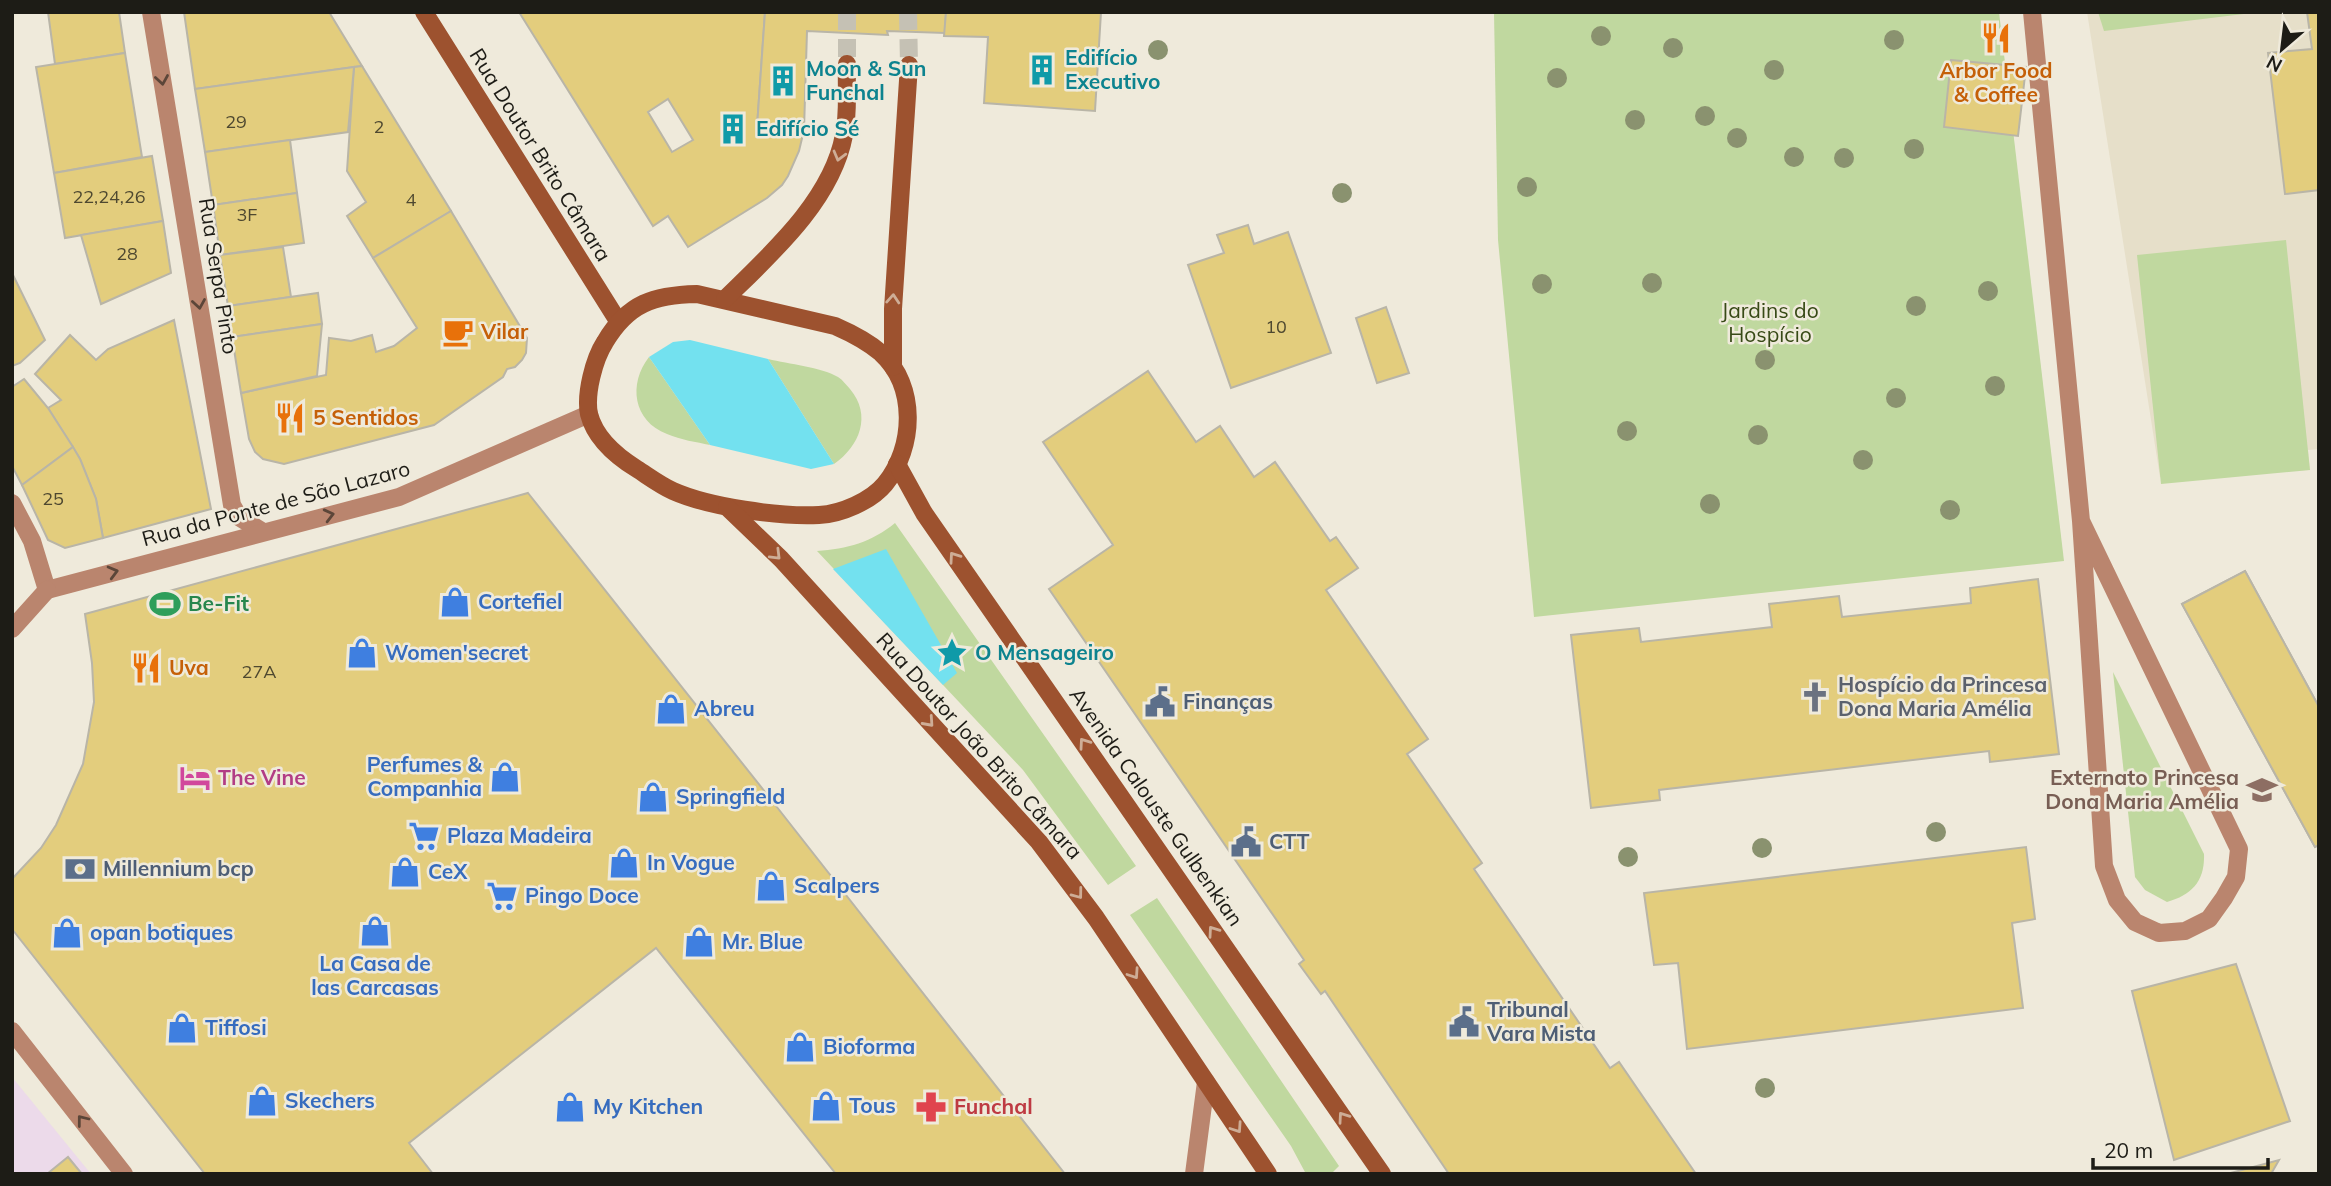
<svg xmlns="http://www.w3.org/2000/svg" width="2331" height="1186" viewBox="0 0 2331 1186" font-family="Mulish,sans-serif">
<rect width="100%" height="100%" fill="#efeadb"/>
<path fill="#ecdaea" d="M 12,1077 L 91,1174 L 12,1174 Z"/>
<path fill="#e6dfc9" d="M 2087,12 L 2319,12 L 2319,449 L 2308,450 L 2310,470 L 2160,477 Z"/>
<g fill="#c0d89f">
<path d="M 1494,12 L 1999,12 L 2064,561 L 1534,617 L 1498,240 Z"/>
<path d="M 2098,12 L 2251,12 L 2252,13 L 2104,31 Z"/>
<path d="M 2286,240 L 2310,470 L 2161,484 L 2137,255 Z"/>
<path d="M 649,357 L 710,445 C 696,442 681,440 667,434 C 633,421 628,384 649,357 Z"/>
<path d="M 768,359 C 789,364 821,367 838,377 C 843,380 846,385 850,389 C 872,415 860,446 834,464 Z"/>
<path d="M 895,523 L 1136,866 L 1108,885 L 1023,770 L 817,551 C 847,549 872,542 895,523 Z"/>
<path d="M 2113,672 L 2204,854 C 2205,881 2192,895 2167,902 L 2145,890 L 2135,877 Z"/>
<path d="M 1157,898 L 1339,1166 L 1331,1174 L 1306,1174 L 1291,1146 L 1130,915 Z"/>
</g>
<g fill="#73e1ef">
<path d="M 690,340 L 768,359 L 834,464 L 811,469 L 710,445 L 649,357 L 673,342 Z"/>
<path d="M 886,549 L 957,673 L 943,685 L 833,569 Z"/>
</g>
<g fill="#e3cd7d" stroke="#b9b5a7" stroke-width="2" fill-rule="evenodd">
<path d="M 48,12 L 119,12 L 125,53 L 55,64 Z"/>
<path d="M 184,12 L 329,12 L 362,66 L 195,89 Z"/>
<path d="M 519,12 L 765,12 L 757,127 L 804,130 L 799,151 L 788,176 L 782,185 L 767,198 L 688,247 L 668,216 L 653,226 ZM 668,99 L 693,140 L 672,152 L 648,112 Z"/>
<path d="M 765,12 L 946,12 L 945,33 L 887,31 L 888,35 L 807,31 L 804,130 L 757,127 Z"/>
<path d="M 946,12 L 1101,12 L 1095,111 L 984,103 L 988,37 L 944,36 Z"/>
<path d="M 2307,12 L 2319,12 L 2319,190 L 2285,194 L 2268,53 L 2312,49 Z"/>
<path d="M 125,53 L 142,157 L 54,173 L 36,67 Z"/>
<path d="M 1951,60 L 2026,67 L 2018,136 L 1944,127 Z"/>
<path d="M 362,66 L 451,211 L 373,258 L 347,216 L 366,202 L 347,171 L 354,67 Z"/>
<path d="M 354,67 L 348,132 L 205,152 L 195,89 Z"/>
<path d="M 290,140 L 297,193 L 213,205 L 205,152 Z"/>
<path d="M 152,156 L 163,221 L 65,238 L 54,173 Z"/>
<path d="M 297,193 L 304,243 L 220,255 L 213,205 Z"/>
<path d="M 451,211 L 527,338 L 526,353 L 522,360 L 515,367 L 507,369 L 503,377 L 434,425 L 284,464 L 263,459 L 255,452 L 249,439 L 241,393 L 326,375 L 329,338 L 351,341 L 372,335 L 376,352 L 394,346 L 417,328 L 373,258 Z"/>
<path d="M 163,221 L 171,273 L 101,304 L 81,235 Z"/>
<path d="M 1248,225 L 1254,244 L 1288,232 L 1331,353 L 1231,388 L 1188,265 L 1224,253 L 1217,235 Z"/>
<path d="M 283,247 L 291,297 L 228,306 L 220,255 Z"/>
<path d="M 12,273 L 45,340 L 20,363 L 12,366 Z"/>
<path d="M 318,293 L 322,324 L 232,337 L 228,306 Z"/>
<path d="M 1386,307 L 1409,373 L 1377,383 L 1356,318 Z"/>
<path d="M 174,320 L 211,509 L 103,538 L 96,499 L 80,459 L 48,408 L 61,400 L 35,374 L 70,335 L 96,360 L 108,349 Z"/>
<path d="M 322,324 L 317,376 L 241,393 L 232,337 Z"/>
<path d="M 1148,371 L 1196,442 L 1220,426 L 1254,477 L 1275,462 L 1330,541 L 1336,537 L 1358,568 L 1326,590 L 1428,739 L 1407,754 L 1482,863 L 1474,869 L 1610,1068 L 1619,1062 L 1696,1174 L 1449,1174 L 1325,991 L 1321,994 L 1299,964 L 1304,960 L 1049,589 L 1113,545 L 1043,442 Z"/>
<path d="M 24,379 L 48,408 L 73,447 L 22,485 L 12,466 L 12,387 Z"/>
<path d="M 73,447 L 80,459 L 96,499 L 103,538 L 65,548 L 48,540 L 22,485 Z"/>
<path d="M 528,493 L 769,797 L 1065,1174 L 836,1174 L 656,948 L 409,1143 L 433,1174 L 205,1174 L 12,929 L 12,879 L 41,848 L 56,825 L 83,764 L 94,702 L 92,663 L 85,614 Z"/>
<path d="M 2245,571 L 2319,707 L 2319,845 L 2315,847 L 2182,604 Z"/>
<path d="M 2245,571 L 2319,707 L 2319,845 L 2315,847 L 2182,604 Z"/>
<path d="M 2038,579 L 2059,754 L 1990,762 L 1989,751 L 1659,790 L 1660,800 L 1591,808 L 1571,635 L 1639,628 L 1641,642 L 1772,627 L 1769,604 L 1839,596 L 1842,617 L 1971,603 L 1970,588 Z"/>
<path d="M 2026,847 L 2035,919 L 2012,923 L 2023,1008 L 1687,1049 L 1678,963 L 1654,965 L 1644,893 Z"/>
<path d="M 2236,964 L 2290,1121 L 2174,1160 L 2132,991 Z"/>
<path d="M 68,1157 L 82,1174 L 47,1174 Z"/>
<path d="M 2279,1160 L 2271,1174 L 2227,1174 Z"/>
</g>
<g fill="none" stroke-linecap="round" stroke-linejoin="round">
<g stroke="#c5c1b4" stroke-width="18" stroke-dasharray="18 9" stroke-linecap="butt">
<path d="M 847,12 L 847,64"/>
<path d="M 908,12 L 909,65"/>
</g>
<path stroke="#ba856e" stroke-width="18" d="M 2032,12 L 2081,521 L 2104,866 L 2117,900 L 2135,922 L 2159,933 L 2185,931 L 2209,919 L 2224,898 L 2236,877 L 2239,849 L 2081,521"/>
<g stroke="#ba856e" stroke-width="18">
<path d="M 151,12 L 232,505 L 239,517 L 263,532"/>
<path d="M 12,503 L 32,541 L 47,590"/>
<path d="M 47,590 L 399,497 L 589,414"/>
<path d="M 12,629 L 47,590"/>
<path d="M 12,1031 L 124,1174"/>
<path d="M 1194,1174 L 1206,1082"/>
</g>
<g stroke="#9d522f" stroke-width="18">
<path d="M 424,12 L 618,321"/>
<path d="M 697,294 L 835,326 C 851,333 867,341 881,353 C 917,386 915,447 885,484 C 871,501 841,514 819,515 C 779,517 709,507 673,491 C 660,485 648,476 637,469 C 616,456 595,438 589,414 C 585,394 594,359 605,342 C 628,303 654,295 697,294 Z"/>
<path d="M 725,299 C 771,254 832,200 844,135 C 849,112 846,87 847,64"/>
<path d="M 893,367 L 893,309 L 909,65"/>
<path d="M 897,464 L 924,513 L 1382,1174"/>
<path d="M 727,507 L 781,559 L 1039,842 L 1096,918 L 1268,1174"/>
</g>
</g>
<g fill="#8a926f">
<circle cx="1601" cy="36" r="10"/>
<circle cx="1894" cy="40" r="10"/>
<circle cx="1673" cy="48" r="10"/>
<circle cx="1158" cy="50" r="10"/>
<circle cx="1774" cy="70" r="10"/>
<circle cx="1557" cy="78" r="10"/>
<circle cx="1705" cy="116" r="10"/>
<circle cx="1635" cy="120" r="10"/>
<circle cx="1737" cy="138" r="10"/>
<circle cx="1914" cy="149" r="10"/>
<circle cx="1794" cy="157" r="10"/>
<circle cx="1844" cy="158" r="10"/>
<circle cx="1527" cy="187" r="10"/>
<circle cx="1342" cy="193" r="10"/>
<circle cx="1652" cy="283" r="10"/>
<circle cx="1542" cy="284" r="10"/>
<circle cx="1988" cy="291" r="10"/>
<circle cx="1916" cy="306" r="10"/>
<circle cx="1765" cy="360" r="10"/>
<circle cx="1995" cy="386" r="10"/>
<circle cx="1896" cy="398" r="10"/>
<circle cx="1627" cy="431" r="10"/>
<circle cx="1758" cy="435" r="10"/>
<circle cx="1863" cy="460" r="10"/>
<circle cx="1710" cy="504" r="10"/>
<circle cx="1950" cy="510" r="10"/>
<circle cx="1936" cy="832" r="10"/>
<circle cx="1762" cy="848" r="10"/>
<circle cx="1628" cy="857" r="10"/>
<circle cx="1765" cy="1088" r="10"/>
</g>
<defs><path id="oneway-chevron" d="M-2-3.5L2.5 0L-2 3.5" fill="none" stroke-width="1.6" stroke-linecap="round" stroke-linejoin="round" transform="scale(1.75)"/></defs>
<g stroke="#5c4639">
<use href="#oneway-chevron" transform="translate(162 80) rotate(81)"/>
<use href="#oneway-chevron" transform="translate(199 304) rotate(81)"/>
<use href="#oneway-chevron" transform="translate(329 515) rotate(-14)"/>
<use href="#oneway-chevron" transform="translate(113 572) rotate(-15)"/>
<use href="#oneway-chevron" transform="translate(82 1120) rotate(-128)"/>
</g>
<g stroke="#cead96">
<use href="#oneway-chevron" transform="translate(839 156) rotate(105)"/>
<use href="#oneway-chevron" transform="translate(893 299) rotate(-86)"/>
<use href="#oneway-chevron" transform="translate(776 555) rotate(45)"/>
<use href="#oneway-chevron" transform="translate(954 557) rotate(-125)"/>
<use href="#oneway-chevron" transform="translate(929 722) rotate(48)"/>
<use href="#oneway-chevron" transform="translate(1084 743) rotate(-125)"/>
<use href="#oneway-chevron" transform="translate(1078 894) rotate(53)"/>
<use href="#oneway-chevron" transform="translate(1213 931) rotate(-125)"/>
<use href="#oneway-chevron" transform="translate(1134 974) rotate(56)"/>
<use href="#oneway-chevron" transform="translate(1343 1117) rotate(-125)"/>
<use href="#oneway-chevron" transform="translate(1237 1128) rotate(56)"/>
</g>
<defs>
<g id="restaurant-bare" transform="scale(2.415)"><path d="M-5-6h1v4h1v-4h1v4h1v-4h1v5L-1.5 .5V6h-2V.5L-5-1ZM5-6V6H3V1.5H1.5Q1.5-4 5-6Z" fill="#e8710a" stroke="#efeadb" stroke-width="2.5" paint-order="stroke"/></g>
<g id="building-bare" transform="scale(2.415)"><path d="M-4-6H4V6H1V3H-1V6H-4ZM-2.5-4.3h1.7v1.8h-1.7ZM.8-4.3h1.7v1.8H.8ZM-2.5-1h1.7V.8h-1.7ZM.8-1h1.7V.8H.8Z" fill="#0f9aa8" stroke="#efeadb" stroke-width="2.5" paint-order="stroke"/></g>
<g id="cafe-bare" transform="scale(2.415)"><path d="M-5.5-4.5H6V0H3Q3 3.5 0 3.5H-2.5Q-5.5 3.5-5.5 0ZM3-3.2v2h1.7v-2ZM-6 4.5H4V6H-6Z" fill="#e8710a" stroke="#efeadb" stroke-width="2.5" paint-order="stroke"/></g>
<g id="shop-bare" transform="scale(2.415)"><path d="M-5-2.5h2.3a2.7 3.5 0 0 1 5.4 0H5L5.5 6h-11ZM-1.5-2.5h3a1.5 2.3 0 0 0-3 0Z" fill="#3f7fe0" stroke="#efeadb" stroke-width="2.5" paint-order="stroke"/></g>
<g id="stadium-bare" transform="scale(2.415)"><path d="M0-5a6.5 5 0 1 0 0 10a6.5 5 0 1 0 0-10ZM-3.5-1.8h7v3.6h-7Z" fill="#2e9e5b" stroke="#efeadb" stroke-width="2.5" paint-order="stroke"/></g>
<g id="sight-bare" transform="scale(2.415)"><path d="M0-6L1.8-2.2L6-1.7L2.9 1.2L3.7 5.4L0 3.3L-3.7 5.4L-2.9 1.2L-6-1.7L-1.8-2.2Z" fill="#0f9aa8" stroke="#efeadb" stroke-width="2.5" paint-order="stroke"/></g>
<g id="church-bare" transform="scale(2.415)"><path d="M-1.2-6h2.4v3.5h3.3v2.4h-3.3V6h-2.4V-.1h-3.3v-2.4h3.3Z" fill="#6b7280" stroke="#efeadb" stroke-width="2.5" paint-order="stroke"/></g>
<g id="civic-bare" transform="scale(2.415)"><path d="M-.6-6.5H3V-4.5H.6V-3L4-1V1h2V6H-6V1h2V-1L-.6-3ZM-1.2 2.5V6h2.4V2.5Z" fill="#5c6f8a" stroke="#efeadb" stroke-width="2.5" paint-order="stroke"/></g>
<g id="hotel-bare" transform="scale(2.415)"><path d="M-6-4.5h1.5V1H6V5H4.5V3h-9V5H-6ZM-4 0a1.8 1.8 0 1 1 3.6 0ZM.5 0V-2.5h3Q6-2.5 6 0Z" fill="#d1479c" stroke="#efeadb" stroke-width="2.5" paint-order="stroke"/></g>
<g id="school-bare" transform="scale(2.415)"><path d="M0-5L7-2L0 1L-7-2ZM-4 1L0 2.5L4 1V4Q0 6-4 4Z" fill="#8d6e63" stroke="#efeadb" stroke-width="2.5" paint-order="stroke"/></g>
<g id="supermarket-bare" transform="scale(2.415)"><path d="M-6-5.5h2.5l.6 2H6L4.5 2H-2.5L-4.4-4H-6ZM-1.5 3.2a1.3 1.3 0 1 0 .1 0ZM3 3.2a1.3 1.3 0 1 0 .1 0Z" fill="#3f7fe0" stroke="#efeadb" stroke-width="2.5" paint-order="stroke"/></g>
<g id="bank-bare" transform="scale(2.415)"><path d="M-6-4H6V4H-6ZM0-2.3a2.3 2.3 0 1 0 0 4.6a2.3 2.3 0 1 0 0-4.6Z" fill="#5c6f8a" stroke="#efeadb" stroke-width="2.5" paint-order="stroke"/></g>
<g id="pharmacy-bare" transform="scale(2.415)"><path d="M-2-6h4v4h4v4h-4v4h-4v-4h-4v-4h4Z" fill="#e0444e" stroke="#efeadb" stroke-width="2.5" paint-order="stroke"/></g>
</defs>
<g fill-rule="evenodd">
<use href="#restaurant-bare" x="1996" y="38"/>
<use href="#building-bare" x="1042" y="70"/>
<use href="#building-bare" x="783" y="81"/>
<use href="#building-bare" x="733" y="129"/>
<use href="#cafe-bare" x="458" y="332"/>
<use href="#restaurant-bare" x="290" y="418"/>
<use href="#shop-bare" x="455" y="602"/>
<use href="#stadium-bare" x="165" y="604"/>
<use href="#shop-bare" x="362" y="653"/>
<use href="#sight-bare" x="952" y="653"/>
<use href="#restaurant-bare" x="146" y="668"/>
<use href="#church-bare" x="1815" y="697"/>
<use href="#civic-bare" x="1160" y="702"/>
<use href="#shop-bare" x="671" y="709"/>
<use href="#shop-bare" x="505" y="777"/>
<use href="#hotel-bare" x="195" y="778"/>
<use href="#school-bare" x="2262" y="790"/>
<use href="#shop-bare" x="653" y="797"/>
<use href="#supermarket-bare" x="424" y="836"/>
<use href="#civic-bare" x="1246" y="842"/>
<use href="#shop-bare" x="624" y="863"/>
<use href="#bank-bare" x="80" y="869"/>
<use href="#shop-bare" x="405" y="872"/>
<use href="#shop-bare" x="771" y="886"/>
<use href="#supermarket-bare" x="502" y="896"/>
<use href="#shop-bare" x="375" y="931"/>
<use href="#shop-bare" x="67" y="933"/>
<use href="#shop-bare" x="699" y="942"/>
<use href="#civic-bare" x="1464" y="1022"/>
<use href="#shop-bare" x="182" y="1028"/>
<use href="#shop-bare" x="800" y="1047"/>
<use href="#shop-bare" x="262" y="1101"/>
<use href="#shop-bare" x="826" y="1106"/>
<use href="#shop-bare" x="570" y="1107"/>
<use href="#pharmacy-bare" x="931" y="1107"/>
</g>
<g text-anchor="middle" stroke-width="5" stroke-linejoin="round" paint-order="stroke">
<g font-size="18" fill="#4e4830">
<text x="236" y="128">29</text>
<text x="379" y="133">2</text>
<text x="109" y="203">22,24,26</text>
<text x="411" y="206">4</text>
<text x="247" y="221">3F</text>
<text x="127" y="260">28</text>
<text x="1276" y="333">10</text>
<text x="53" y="505">25</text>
<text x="259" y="678">27A</text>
</g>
<g font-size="21" font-weight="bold" fill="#0d838f" stroke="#efeadb" text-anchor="start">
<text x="1065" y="65">Edifício<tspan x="1065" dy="24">Executivo</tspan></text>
<text x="806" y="76">Moon &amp; Sun<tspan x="806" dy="24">Funchal</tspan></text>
<text x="756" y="136">Edifício Sé</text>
<text x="975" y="660">O Mensageiro</text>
</g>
<g font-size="21" font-weight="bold" fill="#c56008" stroke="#efeadb" text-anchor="start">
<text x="1996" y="78" text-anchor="middle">Arbor Food<tspan x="1996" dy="24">&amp; Coffee</tspan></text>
<text x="481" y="339">Vilar</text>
<text x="313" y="425">5 Sentidos</text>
<text x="169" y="675">Uva</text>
</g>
<g font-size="21" fill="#1d1c16" stroke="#efeadb">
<text transform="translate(540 155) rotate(58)" y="7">Rua Doutor Brito Câmara</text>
<text transform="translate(218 276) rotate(81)" y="7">Rua Serpa Pinto</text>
<text transform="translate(276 504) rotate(-15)" y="7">Rua da Ponte de São Lazaro</text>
<text transform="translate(979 746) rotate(48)" y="7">Rua Doutor João Brito Câmara</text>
<text transform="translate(1156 807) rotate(55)" y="7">Avenida Calouste Gulbenkian</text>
</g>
<g font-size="21" fill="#384a16" stroke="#efeadb">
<text x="1770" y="318">Jardins do<tspan x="1770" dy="24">Hospício</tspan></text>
</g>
<g font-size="21" font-weight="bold" fill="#366cbe" stroke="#efeadb" text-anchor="start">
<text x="478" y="609">Cortefiel</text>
<text x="385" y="660">Women'secret</text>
<text x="694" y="716">Abreu</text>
<text x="482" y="772" text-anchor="end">Perfumes &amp;<tspan x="482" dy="24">Companhia</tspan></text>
<text x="676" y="804">Springfield</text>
<text x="447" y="843">Plaza Madeira</text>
<text x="647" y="870">In Vogue</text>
<text x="428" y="879">CeX</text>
<text x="794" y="893">Scalpers</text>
<text x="525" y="903">Pingo Doce</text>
<text x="90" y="940">opan botiques</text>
<text x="722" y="949">Mr. Blue</text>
<text x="375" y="971" text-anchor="middle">La Casa de<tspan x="375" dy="24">las Carcasas</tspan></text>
<text x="205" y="1035">Tiffosi</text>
<text x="823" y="1054">Bioforma</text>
<text x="285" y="1108">Skechers</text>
<text x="849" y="1113">Tous</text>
<text x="593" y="1114">My Kitchen</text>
</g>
<g font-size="21" font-weight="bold" fill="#27864d" stroke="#efeadb" text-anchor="start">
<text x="188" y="611">Be-Fit</text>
</g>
<g font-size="21" font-weight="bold" fill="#5b616d" stroke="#efeadb" text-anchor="start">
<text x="1838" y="692">Hospício da Princesa<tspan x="1838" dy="24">Dona Maria Amélia</tspan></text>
</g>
<g font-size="21" font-weight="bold" fill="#4e5e75" stroke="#efeadb" text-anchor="start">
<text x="1183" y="709">Finanças</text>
<text x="1269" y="849">CTT</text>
<text x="103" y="876">Millennium bcp</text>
<text x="1487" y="1017">Tribunal<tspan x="1487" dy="24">Vara Mista</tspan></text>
</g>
<g font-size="21" font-weight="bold" fill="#b23c85" stroke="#efeadb" text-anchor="start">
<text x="218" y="785">The Vine</text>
</g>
<g font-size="21" font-weight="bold" fill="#785e54" stroke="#efeadb" text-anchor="end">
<text x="2239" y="785">Externato Princesa<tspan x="2239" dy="24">Dona Maria Amélia</tspan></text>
</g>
<g font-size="21" font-weight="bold" fill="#be3a42" stroke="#efeadb" text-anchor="start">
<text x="954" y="1114">Funchal</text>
</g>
</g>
<rect width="2331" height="1186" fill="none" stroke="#1d1c16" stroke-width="28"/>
<g transform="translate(2282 49) rotate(208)" stroke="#efeadb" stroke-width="5" paint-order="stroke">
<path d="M0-5L12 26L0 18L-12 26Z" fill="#1d1c16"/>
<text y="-10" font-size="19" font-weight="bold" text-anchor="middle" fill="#1d1c16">N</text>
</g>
<path d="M2093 1158v10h175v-10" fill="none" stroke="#1d1c16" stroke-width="3.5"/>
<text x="2104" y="1158" font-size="21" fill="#1d1c16" stroke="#efeadb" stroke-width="5" paint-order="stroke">20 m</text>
</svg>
